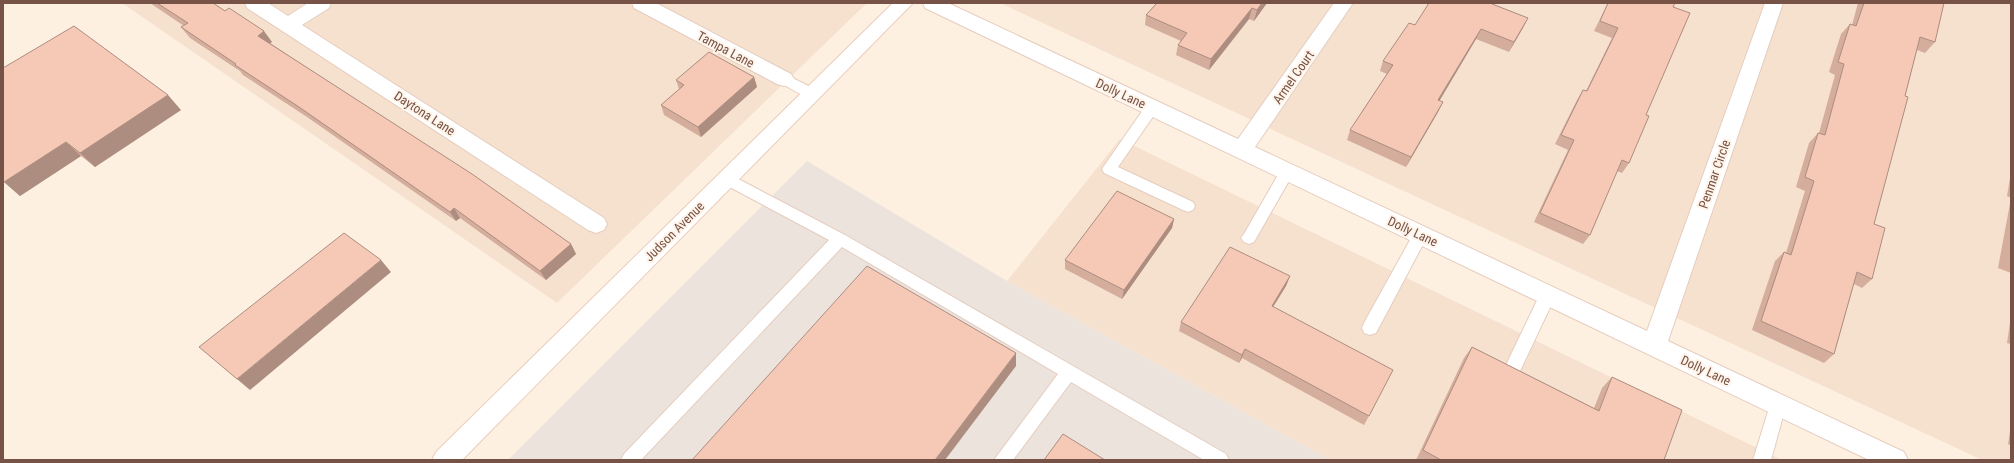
<svg xmlns="http://www.w3.org/2000/svg" width="2014" height="463" viewBox="0 0 2014 463" font-family="'Roboto Condensed',sans-serif">
<rect width="100%" height="100%" fill="#fef0e1"/>
<g fill="#f6e1cf">
<path d="M 122,3 L 867,3 L 557,303 Z"/>
<path d="M 1000,3 L 2011,3 L 2011,460 L 1982,460 Z"/>
<path d="M 1120,139 L 1782,460 L 1330,460 L 1007,281 Z"/>
</g>
<path fill="#ece3dd" d="M 807,161 L 1007,281 L 1330,460 L 508,460 Z"/>
<g fill="none" stroke-linecap="round" stroke-linejoin="round">
<g stroke="#e5cdbf" stroke-width="2">
<g id="lane">
<path d="M 784,74 L 817,90 L 819,94 L 817,98 L 812,99 L 807,98 L 779,82 L 777,79 L 779,76 Z"/>
<path d="M 1152,103 L 1157,104 L 1159,108 L 1118,167 L 1193,202 L 1195,206 L 1193,210 L 1188,212 L 1183,210 L 1104,173 L 1102,169 L 1147,104 Z"/>
<path d="M 1287,166 L 1292,168 L 1294,172 L 1254,242 L 1249,244 L 1244,242 L 1241,238 L 1244,234 L 1282,168 Z"/>
<path d="M 727,173 L 845,235 L 1226,454 L 1229,460 L 1204,460 L 1071,382 L 1013,460 L 994,460 L 1058,374 L 842,247 L 641,460 L 621,460 L 624,454 L 829,240 L 722,183 L 720,179 L 722,175 Z"/>
<path d="M 1420,229 L 1425,231 L 1428,235 L 1376,333 L 1370,335 L 1364,333 L 1362,328 L 1364,323 L 1415,231 Z"/>
<path d="M 1548,288 L 1554,290 L 1556,295 L 1519,373 L 1513,375 L 1507,373 L 1505,368 L 1507,363 L 1542,290 Z"/>
<path d="M 1778,397 L 1784,400 L 1786,405 L 1771,460 L 1753,460 L 1770,405 L 1772,400 Z"/>
</g>
</g>
<g stroke="#e5cdbf" stroke-width="2">
<g id="street">
<path d="M 245,3 L 268,3 L 288,16 L 308,3 L 331,3 L 329,8 L 302,25 L 604,218 L 607,224 L 604,230 L 596,233 L 588,230 L 247,8 Z"/>
<path d="M 632,3 L 656,3 L 791,74 L 794,79 L 791,84 L 784,86 L 777,84 L 634,8 Z"/>
<path d="M 923,3 L 948,3 L 1238,139 L 1334,3 L 1353,3 L 1255,147 L 1647,331 L 1765,3 L 1783,3 L 1668,341 L 1904,452 L 1908,460 L 1869,460 L 925,8 Z"/>
</g>
</g>
<g stroke="#ebcdbc" stroke-width="2">
<path id="secondary" d="M 893,3 L 913,3 L 462,460 L 432,460 L 436,452 Z"/>
</g>
<use href="#lane" fill="#fff" fill-rule="evenodd"/>
<use href="#street" fill="#fff" fill-rule="evenodd"/>
<use href="#secondary" fill="#fff" fill-rule="evenodd"/>
</g>
<g fill="#d4ad9d">
<path d="M 150,3 L 213,3 L 272,42 L 270,43 L 571,244 L 576,254 L 546,280 L 460,218 L 456,221 L 307,117 L 243,75 L 240,71 L 190,38 L 181,27 L 184,26 Z"/>
<path d="M 1157,3 L 1267,3 L 1254,21 L 1249,19 L 1209,70 L 1176,55 L 1178,45 L 1181,41 L 1145,25 L 1146,15 Z"/>
<path d="M 1429,3 L 1494,3 L 1493,4 L 1528,18 L 1509,52 L 1476,39 L 1439,101 L 1443,102 L 1438,112 L 1406,167 L 1347,140 L 1350,130 L 1387,74 L 1380,71 L 1383,61 L 1415,25 Z"/>
<path d="M 1608,3 L 1675,3 L 1673,7 L 1646,115 L 1629,163 L 1622,173 L 1617,171 L 1590,235 L 1583,244 L 1534,222 L 1568,150 L 1555,144 L 1577,100 L 1583,90 L 1586,91 L 1612,38 L 1594,31 Z"/>
<path d="M 1858,3 L 1944,3 L 1935,42 L 1925,53 L 1917,50 L 1905,96 L 1874,224 L 1872,279 L 1862,288 L 1854,284 L 1834,354 L 1824,363 L 1752,330 L 1775,261 L 1784,252 L 1786,253 L 1805,191 L 1796,187 L 1809,143 L 1818,133 L 1819,133 L 1835,75 L 1829,72 L 1841,34 L 1850,24 L 1852,25 Z"/>
<path d="M 3,68 L 181,110 L 95,167 L 81,156 L 20,196 L 3,181 Z"/>
<path d="M 754,77 L 757,87 L 701,137 L 664,115 L 661,105 L 679,89 L 676,80 Z"/>
<path d="M 2011,172 L 2011,273 L 1998,268 L 2011,198 L 2007,196 Z"/>
<path d="M 1174,219 L 1172,228 L 1122,299 L 1065,269 L 1065,260 Z"/>
<path d="M 1290,276 L 1286,286 L 1273,307 L 1369,416 L 1364,425 L 1242,358 L 1239,363 L 1179,331 L 1181,322 Z"/>
<path d="M 2011,316 L 2011,344 L 2007,343 Z"/>
<path d="M 1472,347 L 1594,408 L 1602,388 L 1612,377 L 1664,460 L 1416,460 L 1464,358 Z"/>
<path d="M 2011,425 L 2011,446 L 2008,444 Z"/>
</g>
<g fill="#ac8d80">
<path d="M 1262,3 L 1267,3 L 1254,21 L 1257,10 Z"/>
<path d="M 1252,8 L 1249,19 L 1209,70 L 1211,59 Z"/>
<path d="M 1528,18 L 1523,28 L 1509,52 L 1514,42 Z"/>
<path d="M 1481,29 L 1476,39 L 1434,110 L 1438,100 Z"/>
<path d="M 264,31 L 272,42 L 265,46 L 258,36 Z"/>
<path d="M 754,77 L 757,87 L 701,137 L 698,127 Z"/>
<path d="M 168,95 L 181,110 L 95,167 L 80,153 Z"/>
<path d="M 1443,102 L 1438,112 L 1406,167 L 1411,157 Z"/>
<path d="M 66,142 L 81,156 L 20,196 L 4,182 Z"/>
<path d="M 454,208 L 460,218 L 456,221 L 450,212 Z"/>
<path d="M 1174,219 L 1172,228 L 1122,299 L 1124,290 Z"/>
<path d="M 571,244 L 576,254 L 546,280 L 540,271 Z"/>
<path d="M 381,260 L 391,272 L 250,390 L 237,379 Z"/>
<path d="M 1290,276 L 1286,286 L 1268,315 L 1272,306 Z"/>
<path d="M 1245,349 L 1242,358 L 1239,363 L 1242,355 Z"/>
<path d="M 1016,353 L 1016,366 L 945,460 L 935,460 Z"/>
</g>
<g fill="#f6c9b7" stroke="#ac8d80">
<path d="M 157,3 L 213,3 L 225,11 L 229,8 L 264,31 L 258,36 L 472,174 L 571,244 L 540,271 L 454,208 L 450,212 L 299,107 L 235,65 L 236,64 L 181,27 L 188,23 Z"/>
<path d="M 1157,3 L 1262,3 L 1257,10 L 1252,8 L 1211,59 L 1178,45 L 1187,33 L 1146,15 Z"/>
<path d="M 1429,3 L 1493,3 L 1492,4 L 1528,18 L 1514,42 L 1481,29 L 1438,100 L 1443,102 L 1411,157 L 1350,130 L 1393,65 L 1383,61 L 1409,23 L 1415,25 Z"/>
<path d="M 1608,3 L 1675,3 L 1673,7 L 1690,13 L 1646,115 L 1649,116 L 1629,163 L 1622,160 L 1590,235 L 1540,213 L 1574,140 L 1561,135 L 1583,90 L 1587,91 L 1618,28 L 1600,21 Z"/>
<path d="M 1864,3 L 1944,3 L 1935,42 L 1920,37 L 1905,96 L 1908,97 L 1874,224 L 1885,228 L 1872,279 L 1857,272 L 1834,354 L 1761,321 L 1784,252 L 1791,255 L 1814,181 L 1805,177 L 1818,133 L 1825,135 L 1844,64 L 1838,62 L 1850,24 L 1856,26 Z"/>
<path d="M 74,26 L 168,95 L 80,153 L 66,142 L 4,182 L 3,181 L 3,68 Z"/>
<path d="M 709,52 L 754,77 L 698,127 L 661,105 L 684,85 L 676,80 Z"/>
<path d="M 1117,191 L 1174,219 L 1124,290 L 1065,260 Z"/>
<path d="M 344,233 L 381,260 L 237,379 L 199,347 Z"/>
<path d="M 1230,247 L 1290,276 L 1272,306 L 1393,370 L 1369,416 L 1245,349 L 1242,355 L 1181,322 Z"/>
<path d="M 867,266 L 1016,353 L 935,460 L 692,460 Z"/>
<path d="M 1472,347 L 1599,411 L 1612,377 L 1682,410 L 1664,460 L 1441,460 L 1423,450 Z"/>
<path d="M 1063,434 L 1105,460 L 1044,460 Z"/>
</g>
<g text-anchor="middle" stroke-width="4" stroke-linejoin="round" paint-order="stroke">
<g font-size="13" fill="#775246" stroke="#fff4e9">
<text transform="translate(726 49) rotate(28)" y="5">Tampa Lane</text>
<text transform="translate(1293 77) rotate(-55)" y="5">Armel Court</text>
<text transform="translate(1121 93) rotate(25)" y="5">Dolly Lane</text>
<text transform="translate(425 113) rotate(33)" y="5">Daytona Lane</text>
<text transform="translate(1714 174) rotate(-71)" y="5">Penmar Circle</text>
<text transform="translate(674 231) rotate(-45)" y="5">Judson Avenue</text>
<text transform="translate(1413 231) rotate(25)" y="5">Dolly Lane</text>
<text transform="translate(1706 370) rotate(25)" y="5">Dolly Lane</text>
</g>
</g>
<rect width="2014" height="463" fill="none" stroke="#775246" stroke-width="8"/>
</svg>
